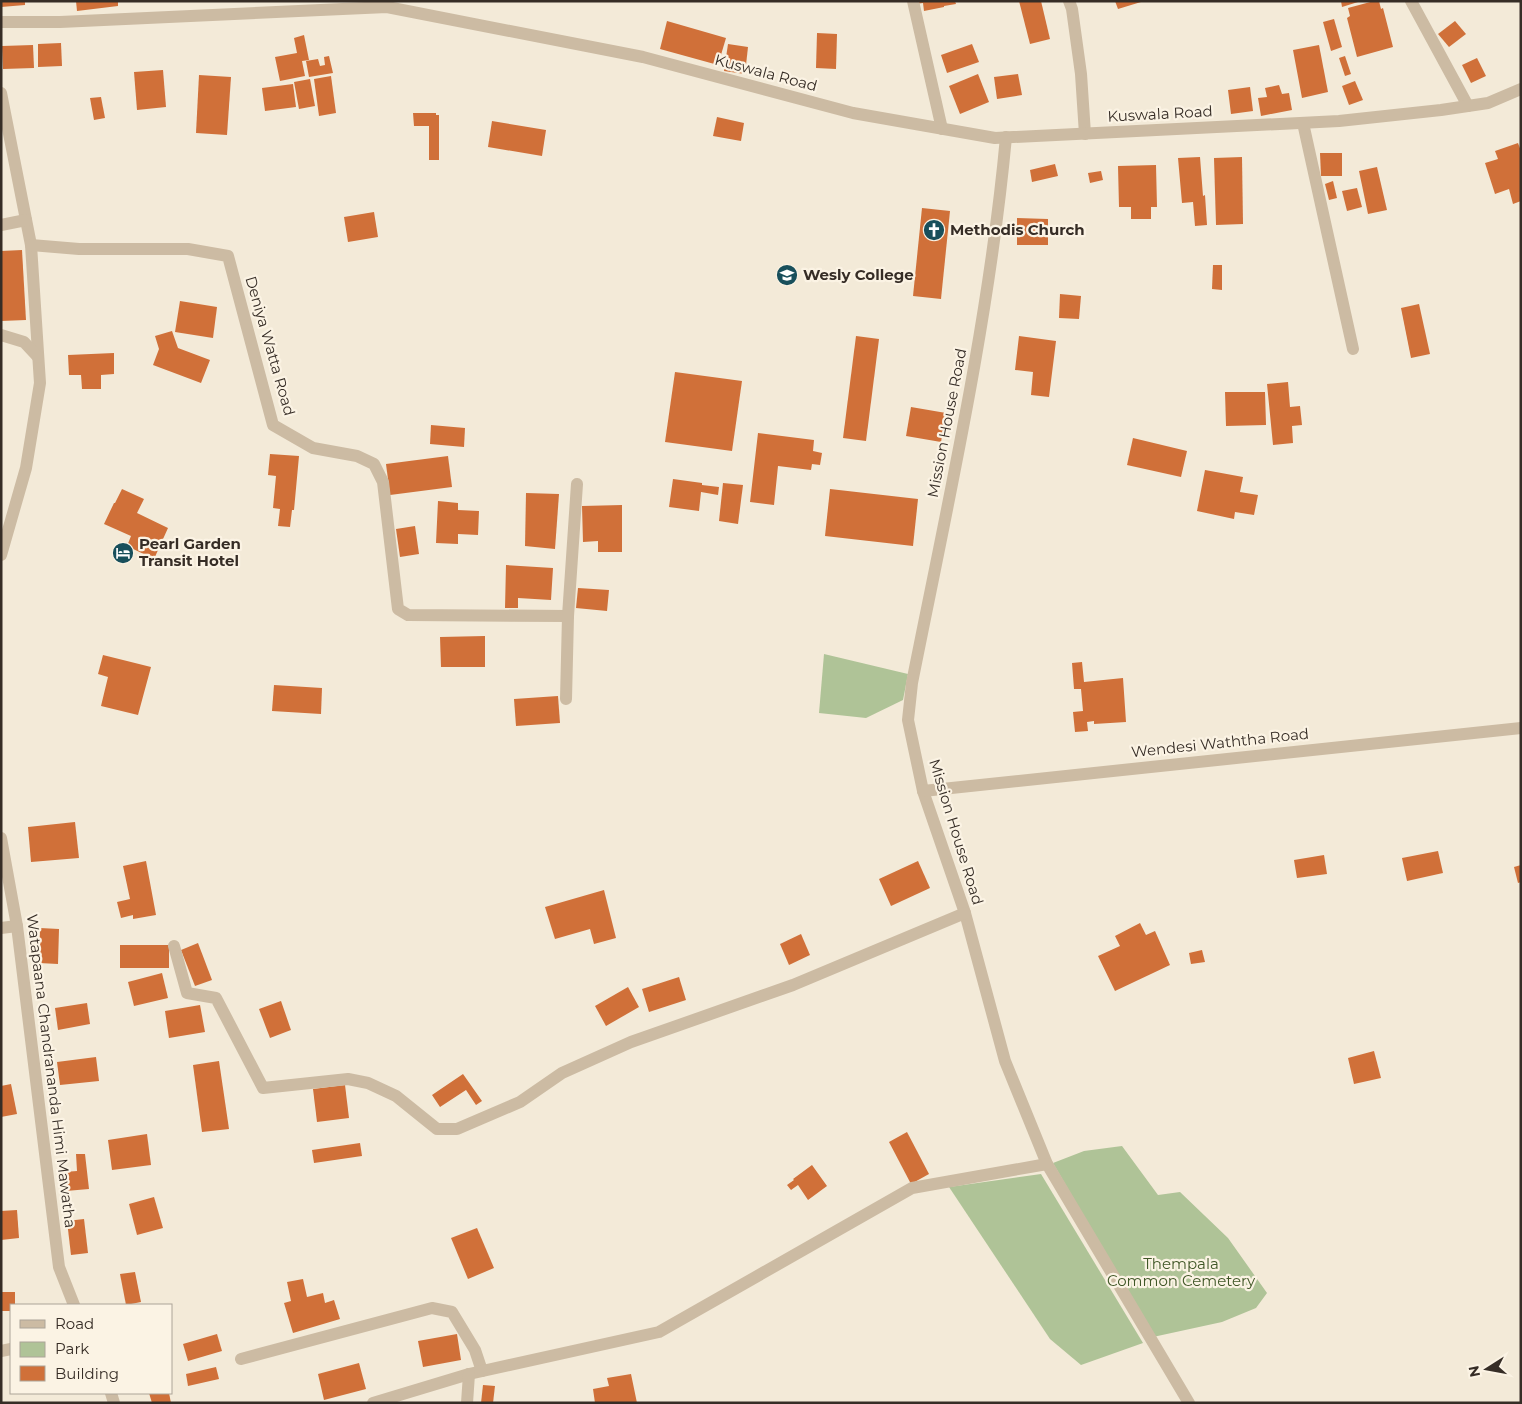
<svg xmlns="http://www.w3.org/2000/svg" width="1522" height="1404" viewBox="0 0 1522 1404" font-family="Montserrat,sans-serif">
<rect width="100%" height="100%" fill="#f3ead8"/>
<g fill="#afc397">
<path d="M 824,654 L 908,674 L 903,700 L 866,718 L 819,713 Z"/>
<path d="M 1122,1146 L 1158,1195 L 1180,1192 L 1228,1238 L 1267,1293 L 1256,1308 L 1222,1322 L 1153,1337 L 1053,1163 L 1084,1151 Z"/>
<path d="M 1041,1174 L 1143,1343 L 1081,1365 L 1050,1339 L 949,1187 Z"/>
</g>
<g fill="#d07039">
<path d="M 1,1 L 25,1 L 25,5 L 1,7 Z"/>
<path d="M 76,1 L 118,1 L 118,6 L 77,11 Z"/>
<path d="M 914,1 L 955,1 L 956,4 L 944,6 L 944,7 L 924,11 L 923,3 L 915,4 Z"/>
<path d="M 1019,1 L 1041,1 L 1050,39 L 1030,44 Z"/>
<path d="M 1115,1 L 1141,1 L 1141,2 L 1118,9 Z"/>
<path d="M 1341,1 L 1358,1 L 1358,2 L 1342,7 Z"/>
<path d="M 1374,1 L 1379,1 L 1381,9 L 1383,8 L 1393,47 L 1357,57 L 1347,18 L 1350,16 L 1348,8 Z"/>
<path d="M 1334,19 L 1342,47 L 1331,51 L 1323,22 Z"/>
<path d="M 667,21 L 726,38 L 718,65 L 660,49 Z"/>
<path d="M 1455,21 L 1466,34 L 1449,47 L 1438,34 Z"/>
<path d="M 817,33 L 837,34 L 836,69 L 816,68 Z"/>
<path d="M 304,35 L 309,60 L 302,61 L 305,76 L 280,81 L 275,57 L 297,53 L 294,38 Z"/>
<path d="M 61,43 L 62,66 L 38,67 L 38,44 Z"/>
<path d="M 728,44 L 748,47 L 745,74 L 724,71 Z"/>
<path d="M 972,44 L 979,62 L 947,73 L 941,55 Z"/>
<path d="M 33,45 L 34,68 L 3,69 L 2,46 Z"/>
<path d="M 1319,45 L 1328,92 L 1302,98 L 1293,50 Z"/>
<path d="M 329,56 L 333,73 L 309,77 L 306,61 L 318,59 L 320,66 L 325,65 L 324,57 Z"/>
<path d="M 1345,56 L 1351,74 L 1345,76 L 1339,58 Z"/>
<path d="M 1477,58 L 1486,76 L 1471,83 L 1462,65 Z"/>
<path d="M 163,70 L 166,107 L 137,110 L 134,72 Z"/>
<path d="M 978,74 L 989,102 L 960,114 L 949,86 Z"/>
<path d="M 1018,74 L 1022,95 L 997,99 L 994,77 Z"/>
<path d="M 199,75 L 231,77 L 227,135 L 196,133 Z"/>
<path d="M 331,76 L 336,113 L 319,116 L 314,79 Z"/>
<path d="M 310,79 L 315,106 L 299,109 L 294,82 Z"/>
<path d="M 1355,81 L 1363,100 L 1349,105 L 1342,86 Z"/>
<path d="M 293,84 L 296,107 L 265,111 L 262,88 Z"/>
<path d="M 1279,85 L 1282,94 L 1289,93 L 1292,110 L 1261,116 L 1258,98 L 1267,97 L 1265,88 Z"/>
<path d="M 1250,87 L 1253,111 L 1231,114 L 1228,90 Z"/>
<path d="M 101,97 L 105,118 L 94,120 L 90,98 Z"/>
<path d="M 413,113 L 436,113 L 436,115 L 439,115 L 439,160 L 429,160 L 429,126 L 414,126 Z"/>
<path d="M 717,117 L 744,123 L 741,141 L 713,136 Z"/>
<path d="M 492,121 L 546,130 L 542,156 L 488,147 Z"/>
<path d="M 1518,143 L 1521,151 L 1521,201 L 1513,204 L 1509,189 L 1495,194 L 1485,163 L 1498,159 L 1495,151 Z"/>
<path d="M 1320,153 L 1342,153 L 1342,176 L 1321,176 Z"/>
<path d="M 1200,157 L 1203,196 L 1205,195 L 1207,225 L 1195,226 L 1193,202 L 1182,203 L 1178,158 Z"/>
<path d="M 1242,157 L 1243,224 L 1216,225 L 1214,158 Z"/>
<path d="M 1055,164 L 1058,176 L 1032,182 L 1030,170 Z"/>
<path d="M 1156,165 L 1157,207 L 1151,207 L 1151,219 L 1131,219 L 1131,207 L 1119,207 L 1118,166 Z"/>
<path d="M 1377,167 L 1387,210 L 1368,214 L 1359,171 Z"/>
<path d="M 1101,171 L 1103,180 L 1090,183 L 1088,173 Z"/>
<path d="M 1333,181 L 1337,198 L 1329,200 L 1325,184 Z"/>
<path d="M 1357,188 L 1362,207 L 1347,211 L 1342,191 Z"/>
<path d="M 922,208 L 950,211 L 941,299 L 913,296 Z"/>
<path d="M 374,212 L 378,237 L 348,242 L 344,217 Z"/>
<path d="M 1017,218 L 1048,219 L 1048,245 L 1017,245 Z"/>
<path d="M 22,250 L 26,320 L 1,321 L 1,251 Z"/>
<path d="M 1213,265 L 1222,265 L 1222,290 L 1212,289 Z"/>
<path d="M 1060,294 L 1081,296 L 1079,319 L 1059,318 Z"/>
<path d="M 180,301 L 217,307 L 213,338 L 175,332 Z"/>
<path d="M 1419,304 L 1430,354 L 1411,358 L 1401,308 Z"/>
<path d="M 172,331 L 178,348 L 210,360 L 201,383 L 153,365 L 159,349 L 155,336 Z"/>
<path d="M 856,336 L 879,339 L 866,441 L 843,438 Z"/>
<path d="M 1019,336 L 1056,341 L 1049,397 L 1031,395 L 1033,372 L 1015,370 Z"/>
<path d="M 114,353 L 114,374 L 101,375 L 101,389 L 82,389 L 81,375 L 69,375 L 68,355 Z"/>
<path d="M 675,372 L 742,381 L 732,451 L 665,442 Z"/>
<path d="M 1288,382 L 1290,407 L 1300,406 L 1302,425 L 1292,426 L 1293,443 L 1273,445 L 1267,384 Z"/>
<path d="M 1225,392 L 1265,392 L 1266,425 L 1226,426 Z"/>
<path d="M 911,407 L 946,413 L 941,442 L 906,436 Z"/>
<path d="M 431,425 L 465,428 L 464,447 L 430,444 Z"/>
<path d="M 758,433 L 814,440 L 813,451 L 822,453 L 820,465 L 812,464 L 811,470 L 778,466 L 774,505 L 750,502 Z"/>
<path d="M 1133,438 L 1187,451 L 1181,477 L 1127,465 Z"/>
<path d="M 270,454 L 299,456 L 294,510 L 292,510 L 290,527 L 278,526 L 280,509 L 273,508 L 276,476 L 268,475 Z"/>
<path d="M 448,456 L 452,487 L 390,495 L 386,464 Z"/>
<path d="M 1205,470 L 1243,477 L 1240,492 L 1258,495 L 1254,515 L 1235,512 L 1234,519 L 1197,511 Z"/>
<path d="M 673,479 L 702,483 L 702,485 L 719,487 L 718,495 L 701,492 L 699,511 L 669,507 Z"/>
<path d="M 723,483 L 743,485 L 738,524 L 719,521 Z"/>
<path d="M 122,489 L 144,499 L 137,513 L 168,528 L 154,559 L 127,546 L 131,536 L 104,524 L 114,503 L 115,503 Z"/>
<path d="M 830,489 L 918,499 L 913,546 L 825,536 Z"/>
<path d="M 526,493 L 559,494 L 555,549 L 525,546 Z"/>
<path d="M 438,501 L 458,503 L 458,510 L 479,511 L 478,535 L 458,534 L 458,544 L 436,543 Z"/>
<path d="M 622,505 L 622,552 L 598,552 L 598,541 L 583,542 L 582,506 Z"/>
<path d="M 415,526 L 419,554 L 400,557 L 396,529 Z"/>
<path d="M 506,565 L 553,568 L 551,600 L 518,598 L 518,608 L 505,608 Z"/>
<path d="M 578,588 L 609,590 L 607,611 L 576,608 Z"/>
<path d="M 485,636 L 485,667 L 441,667 L 440,637 Z"/>
<path d="M 103,655 L 151,667 L 138,715 L 101,706 L 108,677 L 98,674 Z"/>
<path d="M 1082,662 L 1084,682 L 1123,678 L 1126,722 L 1094,724 L 1094,721 L 1087,722 L 1088,731 L 1075,732 L 1073,712 L 1083,711 L 1081,689 L 1074,689 L 1072,663 Z"/>
<path d="M 274,685 L 322,688 L 321,714 L 272,711 Z"/>
<path d="M 558,696 L 560,723 L 516,726 L 514,699 Z"/>
<path d="M 75,822 L 79,858 L 31,862 L 28,827 Z"/>
<path d="M 1438,851 L 1443,873 L 1407,881 L 1402,858 Z"/>
<path d="M 1324,855 L 1327,874 L 1297,878 L 1294,860 Z"/>
<path d="M 146,861 L 156,915 L 133,919 L 133,915 L 121,918 L 117,902 L 130,899 L 123,866 Z"/>
<path d="M 918,861 L 930,888 L 891,906 L 879,879 Z"/>
<path d="M 1521,865 L 1521,882 L 1518,883 L 1514,867 Z"/>
<path d="M 604,890 L 616,938 L 594,944 L 590,929 L 555,939 L 545,907 Z"/>
<path d="M 1140,923 L 1146,935 L 1155,931 L 1170,965 L 1115,991 L 1098,956 L 1120,946 L 1115,936 Z"/>
<path d="M 40,928 L 59,929 L 58,964 L 39,963 Z"/>
<path d="M 801,934 L 810,955 L 789,965 L 780,944 Z"/>
<path d="M 198,943 L 212,980 L 195,986 L 181,950 Z"/>
<rect x="120" y="945" width="49" height="23"/>
<path d="M 1202,950 L 1205,962 L 1191,964 L 1189,953 Z"/>
<path d="M 162,973 L 168,998 L 134,1006 L 128,982 Z"/>
<path d="M 679,977 L 686,1000 L 649,1012 L 642,989 Z"/>
<path d="M 628,987 L 639,1007 L 606,1026 L 595,1006 Z"/>
<path d="M 281,1001 L 291,1030 L 270,1038 L 259,1009 Z"/>
<path d="M 87,1003 L 90,1024 L 58,1030 L 55,1008 Z"/>
<path d="M 200,1005 L 205,1032 L 169,1038 L 165,1011 Z"/>
<path d="M 1374,1051 L 1381,1078 L 1354,1084 L 1348,1058 Z"/>
<path d="M 96,1057 L 99,1081 L 60,1085 L 57,1062 Z"/>
<path d="M 219,1061 L 229,1129 L 202,1132 L 193,1065 Z"/>
<path d="M 463,1074 L 482,1101 L 476,1105 L 466,1090 L 440,1107 L 432,1095 Z"/>
<path d="M 11,1084 L 17,1114 L 1,1117 L 1,1086 Z"/>
<path d="M 345,1085 L 349,1118 L 317,1122 L 313,1089 Z"/>
<path d="M 907,1132 L 929,1174 L 911,1184 L 889,1142 Z"/>
<path d="M 147,1134 L 151,1165 L 112,1170 L 108,1140 Z"/>
<path d="M 360,1143 L 362,1156 L 314,1163 L 312,1150 Z"/>
<path d="M 76,1154 L 85,1154 L 89,1189 L 66,1191 L 64,1172 L 77,1171 Z"/>
<path d="M 812,1165 L 827,1186 L 808,1200 L 798,1185 L 791,1190 L 787,1185 L 794,1180 L 793,1179 Z"/>
<path d="M 154,1197 L 163,1228 L 137,1235 L 129,1204 Z"/>
<path d="M 17,1210 L 19,1238 L 1,1240 L 1,1211 Z"/>
<path d="M 84,1219 L 88,1253 L 71,1255 L 67,1221 Z"/>
<path d="M 477,1228 L 494,1268 L 468,1279 L 451,1238 Z"/>
<path d="M 135,1272 L 141,1302 L 126,1305 L 120,1274 Z"/>
<path d="M 303,1279 L 307,1297 L 323,1293 L 325,1303 L 334,1300 L 340,1319 L 293,1333 L 284,1303 L 291,1301 L 287,1282 Z"/>
<path d="M 1,1292 L 15,1292 L 15,1305 L 11,1305 L 11,1311 L 1,1311 Z"/>
<path d="M 217,1334 L 222,1351 L 188,1361 L 183,1344 Z"/>
<path d="M 457,1334 L 461,1360 L 423,1367 L 418,1341 Z"/>
<path d="M 359,1363 L 366,1389 L 324,1400 L 318,1374 Z"/>
<path d="M 216,1367 L 219,1379 L 188,1386 L 186,1374 Z"/>
<path d="M 631,1374 L 637,1403 L 595,1403 L 593,1389 L 609,1386 L 607,1378 Z"/>
<path d="M 483,1385 L 495,1386 L 493,1403 L 481,1403 Z"/>
<path d="M 149,1393 L 169,1393 L 171,1403 L 152,1403 Z"/>
</g>
<g fill="none" stroke-linecap="round" stroke-linejoin="round">
<g stroke="#ccbba3" stroke-width="12">
<path d="M 913,1 L 942,129"/>
<path d="M 1069,1 L 1072,9 L 1081,74 L 1085,134"/>
<path d="M 1411,1 L 1468,106"/>
<path d="M 1,22 L 60,22 L 387,7 L 643,57 L 853,113 L 995,138 L 1339,121 L 1441,110 L 1488,103 L 1521,89"/>
<path d="M 1,93 L 31,245 L 40,383 L 26,468 L 1,555"/>
<path d="M 1303,123 L 1353,349"/>
<path d="M 1006,137 C 989,321 948,502 912,683 L 908,720 L 923,791 L 965,913 L 1005,1061 L 1047,1164 L 1189,1403"/>
<path d="M 1,225 L 26,220"/>
<path d="M 31,245 L 79,249 L 188,249 L 228,256 L 273,425 L 313,448 L 357,456 L 374,464 L 383,482 L 398,609 L 408,615 L 568,616"/>
<path d="M 1,335 L 24,342 L 38,357"/>
<path d="M 566,699 L 568,616 L 577,484"/>
<path d="M 923,791 L 1521,728"/>
<path d="M 1,838 L 17,926 L 59,1267 L 74,1305"/>
<path d="M 1,928 L 17,926"/>
<path d="M 174,946 L 187,993 L 216,998 L 263,1088 L 348,1079 L 368,1083 L 396,1096 L 437,1129 L 457,1129 L 520,1102 L 562,1073 L 631,1042 L 793,985 L 965,913"/>
<path d="M 1,1351 L 11,1349"/>
<path d="M 241,1359 L 432,1308 L 452,1312 L 475,1350 L 482,1371"/>
<path d="M 111,1393 L 114,1403"/>
<path d="M 373,1403 L 469,1374 L 659,1332 L 912,1188 L 1047,1164"/>
<path d="M 467,1403 L 469,1374"/>
</g>
</g>
<defs>
<g id="church-disc" transform="scale(1.125)"><circle r="9.5" fill="#184f5b" stroke="#fbf3e4"/><path d="M-1.2-6h2.4v3.5h3.3v2.4h-3.3V6h-2.4V-.1h-3.3v-2.4h3.3Z" fill="#fff"/></g>
<g id="school-disc" transform="scale(1.125)"><circle r="9.5" fill="#184f5b" stroke="#fbf3e4"/><path d="M0-5L7-2L0 1L-7-2ZM-4 1L0 2.5L4 1V4Q0 6-4 4Z" fill="#fff"/></g>
<g id="hotel-disc" transform="scale(1.125)"><circle r="9.5" fill="#184f5b" stroke="#fbf3e4"/><path d="M-6-4.5h1.5V1H6V5H4.5V3h-9V5H-6ZM-4 0a1.8 1.8 0 1 1 3.6 0ZM.5 0V-2.5h3Q6-2.5 6 0Z" fill="#fff"/></g>
</defs>
<g fill-rule="evenodd">
<use href="#church-disc" x="934" y="230"/>
<use href="#school-disc" x="787" y="275"/>
<use href="#hotel-disc" x="123" y="553"/>
</g>
<g text-anchor="middle" stroke-width="4.5" stroke-linejoin="round" paint-order="stroke">
<g font-size="15" fill="#362d26" stroke="#fbf3e4">
<text transform="translate(766 73) rotate(15)" y="5">Kuswala Road</text>
<text transform="translate(1160 114) rotate(-3)" y="5">Kuswala Road</text>
<text transform="translate(270 346) rotate(74)" y="5">Deniya Watta Road</text>
<text transform="translate(947 423) rotate(-79)" y="5">Mission House Road</text>
<text transform="translate(1220 743) rotate(-6)" y="5">Wendesi Waththa Road</text>
<text transform="translate(956 832) rotate(73)" y="5">Mission House Road</text>
<text transform="translate(51 1071) rotate(83)" y="5">Watapaana Chandrananda Himi Mawatha</text>
</g>
<g font-size="15" font-weight="bold" fill="#362d26" stroke="#fbf3e4" text-anchor="start">
<text x="950" y="235">Methodis Church</text>
<text x="803" y="280">Wesly College</text>
<text x="139" y="549">Pearl Garden<tspan x="139" dy="17">Transit Hotel</tspan></text>
</g>
<g font-size="15" fill="#405727" stroke="#fbf3e4">
<text x="1181" y="1269">Thempala<tspan x="1181" dy="17">Common Cemetery</tspan></text>
</g>
</g>
<rect width="1522" height="1404" fill="none" stroke="#362d26" stroke-width="5"/>
<rect x="10" y="1304" width="162" height="90" fill="#fbf3e4" stroke="#aca498"/>
<rect x="20" y="1320" width="25" height="8" fill="#ccbba3" stroke="#aca498"/>
<text x="55" y="1329" font-size="15" fill="#362d26">Road</text>
<rect x="20" y="1342" width="25" height="15" fill="#afc397" stroke="#aca498"/>
<text x="55" y="1354" font-size="15" fill="#362d26">Park</text>
<rect x="20" y="1366" width="25" height="15" fill="#d07039" stroke="#aca498"/>
<text x="55" y="1379" font-size="15" fill="#362d26">Building</text>
<g transform="translate(1487 1369) rotate(259)" stroke="#fbf3e4" stroke-width="4" paint-order="stroke">
<path d="M0-4L9 19L0 12L-9 19Z" fill="#362d26"/>
<text y="-8" font-size="14" font-weight="bold" text-anchor="middle" fill="#362d26">N</text>
</g>
</svg>
